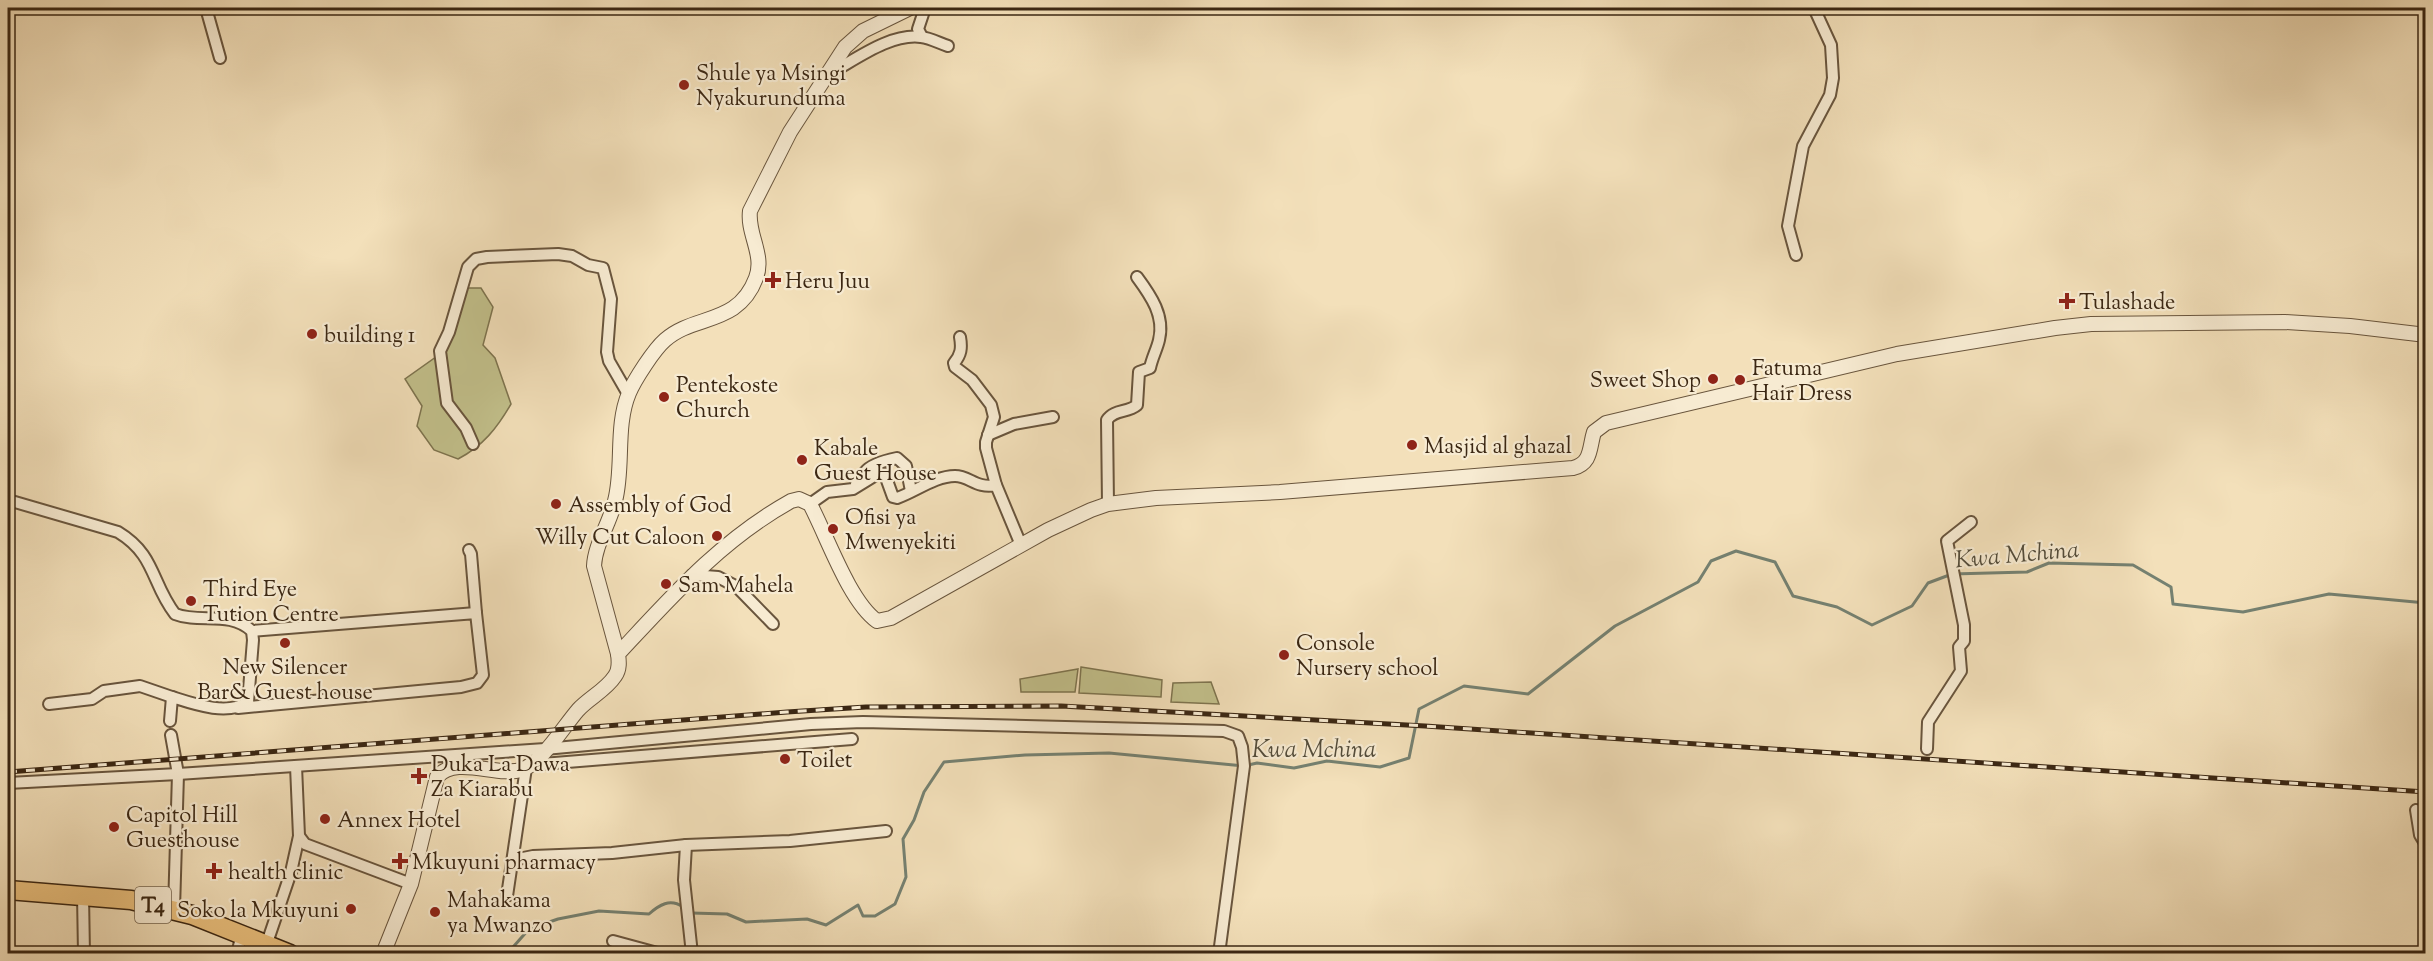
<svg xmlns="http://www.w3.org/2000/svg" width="2433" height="961" viewBox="0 0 2433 961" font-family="'Sorts Mill Goudy',serif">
<rect width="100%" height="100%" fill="#f3e0ba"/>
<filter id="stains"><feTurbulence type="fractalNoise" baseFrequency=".00333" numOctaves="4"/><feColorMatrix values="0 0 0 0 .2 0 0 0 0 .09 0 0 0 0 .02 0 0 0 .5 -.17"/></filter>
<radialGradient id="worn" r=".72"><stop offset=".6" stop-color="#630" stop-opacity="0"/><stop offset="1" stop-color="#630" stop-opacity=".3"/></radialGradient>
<g fill="#c2c08b" stroke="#7e744f" stroke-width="1.5">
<path d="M 462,288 L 481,288 L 493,307 L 483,345 L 495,358 L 511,404 C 497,428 483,446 458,459 L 434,450 L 417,426 L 422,406 L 405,379 L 440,354 Z"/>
<path d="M 1081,667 L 1162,680 L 1161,697 L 1079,693 Z"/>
<path d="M 1078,669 L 1075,692 L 1021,692 L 1020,679 Z"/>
<path d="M 1211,682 L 1219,704 L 1171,702 L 1173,683 Z"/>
</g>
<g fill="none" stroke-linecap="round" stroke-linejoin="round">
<g stroke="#758171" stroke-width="3">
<path d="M 691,913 L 727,914 L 746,922 L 807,919 L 826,925 L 858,905 L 863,916 L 875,916 L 895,904 L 906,877 L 903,839 L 914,820 L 924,792 L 944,762 L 1025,755 L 1109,753 L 1244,766 L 1257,763 L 1294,768 L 1327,761 L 1380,767 L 1409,758 L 1419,709 L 1464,686 L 1528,694 L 1615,626 L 1698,582 L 1711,561 L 1736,551 L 1775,562 L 1793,596 L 1837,607 L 1872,625 L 1912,606 L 1928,583 L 1952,574 L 2027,572 L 2049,563 L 2133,565 L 2171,587 L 2173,604 L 2243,612 L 2329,594 L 2426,603"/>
<path d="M 507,954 L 529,929 L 558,919 L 599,911 L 649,914 C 659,905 670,898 683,907"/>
</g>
<g stroke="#69553d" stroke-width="14">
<g id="minor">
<path d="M 206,8 L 220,58"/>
<path d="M 922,37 L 918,29 L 925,8"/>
<path d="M 827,75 C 854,61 889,33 921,37 C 930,38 939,43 948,46"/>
<path d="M 1796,255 L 1788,226 L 1803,146 L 1830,95 L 1833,78 L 1831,45 L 1814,8"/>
<path d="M 960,337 C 962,348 961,355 954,363 L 955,367 L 972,380 L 991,405 L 994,417 L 986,442 L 986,448 L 996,485 L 1021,545"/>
<path d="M 988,435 L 1014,424 L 1053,417"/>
<path d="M 473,444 L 466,428 L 447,403 L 440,351 L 449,332 L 468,267 L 476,259 L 487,257 L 558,254 L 572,256 L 588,265 L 603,268 L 611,299 L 607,352 L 609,361 L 628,394"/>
<path d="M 856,484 C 860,480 862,477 865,472 C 871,464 887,460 897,458 L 906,466 L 911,491"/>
<path d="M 8,500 L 118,532 C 156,555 151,583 175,614 C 200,624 229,610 252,631 L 253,640 L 248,702 C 227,716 194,704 172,697 L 170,721"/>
<path d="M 810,504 L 827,492 L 853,489 L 879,473 L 885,475 L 893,497 L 897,498 C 915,492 935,476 955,476 C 970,476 976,489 996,485"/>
<path d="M 1108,504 L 1107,420 C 1114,409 1128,413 1137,405 L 1139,372 L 1150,368 C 1152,358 1157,349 1159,340 C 1165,316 1151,296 1137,277"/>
<path d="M 469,550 L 471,554 L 476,613"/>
<path d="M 692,575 L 718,577 L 737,587 L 773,624"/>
<path d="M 49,704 L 92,699 L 104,691 L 140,686 L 172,697"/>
<path d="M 238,708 L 461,687 L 477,683 L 483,675 L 476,613 L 252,631"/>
<path d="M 171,735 L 178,774 L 174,909"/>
<path d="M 1927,749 L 1928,722 L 1961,671 L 1959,647 L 1964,641 L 1964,625 L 1947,541 L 1971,522"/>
<path d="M 530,765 L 852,739"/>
<path d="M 296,766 L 299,836 L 305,844 L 411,884"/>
<path d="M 8,783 L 178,774 L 545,749 L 811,724 L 863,722 L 1224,731 L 1238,736 L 1242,747 L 1244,766 L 1219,954"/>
<path d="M 2416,810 L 2420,835 L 2426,845"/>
<path d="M 686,845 L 684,880 L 692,954"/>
<path d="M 513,860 L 533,856 L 612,853 L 686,845 L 790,841 L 886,831"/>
<path d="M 83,895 L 84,954"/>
<path d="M 507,896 L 526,768"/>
<path d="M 613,941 L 661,954"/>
<path d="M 267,943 L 291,872 L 299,836"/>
<path d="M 237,954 L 242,934"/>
</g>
</g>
<g stroke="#69553d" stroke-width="16">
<g id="tertiary">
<path d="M 618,654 L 594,566 C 595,544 610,523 615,501 C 624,467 615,426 629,393 C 633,383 639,374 645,365 C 651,356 657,347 665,340 C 694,314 738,326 756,278 C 765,255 747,234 750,211 L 790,132 L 845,47 L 863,31 L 910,8"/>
<path d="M 383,954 L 411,884 L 437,777 C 455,755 497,777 521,770 C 541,764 564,726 578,710 C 589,698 606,690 615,676 C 620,669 619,661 618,654 C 672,596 721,540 791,501 L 799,499 L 810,504 C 827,536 849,601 877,621 L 891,618 L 1048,530 L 1091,510 L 1108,504 L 1156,498 L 1280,492 L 1573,468 C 1592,463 1589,448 1594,432 L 1606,423 L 1897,354 L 2055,328 L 2091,324 L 2285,322 L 2350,326 L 2426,335"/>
</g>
</g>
<g stroke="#3b2713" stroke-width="21">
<path id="trunk" d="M 8,890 L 131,900 L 192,915 L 290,954"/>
</g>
<use href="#minor" stroke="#f7ebd2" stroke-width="10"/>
<use href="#tertiary" stroke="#f7ebd2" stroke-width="14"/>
<use href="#trunk" stroke="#eac07d" stroke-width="18"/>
<g stroke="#3b2713" stroke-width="5">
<path id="rail" d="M 8,772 L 787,712 L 866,707 L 1061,706 L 1425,726 L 2426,792"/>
</g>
<use href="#rail" stroke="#f7ebd2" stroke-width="3" stroke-dasharray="9" stroke-linecap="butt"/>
</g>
<g fill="#8f2418" stroke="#f7ebd2" stroke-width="2">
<circle cx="684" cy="85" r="6"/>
<path d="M770 271h6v6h6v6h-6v6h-6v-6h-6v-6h6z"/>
<path d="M2064 292h6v6h6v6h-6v6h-6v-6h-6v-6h6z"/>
<circle cx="312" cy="334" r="6"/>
<circle cx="1713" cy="379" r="6"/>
<circle cx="1740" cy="380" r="6"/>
<circle cx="664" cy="397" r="6"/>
<circle cx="1412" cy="445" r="6"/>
<circle cx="802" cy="460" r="6"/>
<circle cx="556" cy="504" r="6"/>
<circle cx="833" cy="529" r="6"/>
<circle cx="717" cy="536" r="6"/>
<circle cx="666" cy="584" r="6"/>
<circle cx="191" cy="601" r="6"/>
<circle cx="285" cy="643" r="6"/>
<circle cx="1284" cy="655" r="6"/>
<circle cx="785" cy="759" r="6"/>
<path d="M416 767h6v6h6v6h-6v6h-6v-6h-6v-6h6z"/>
<circle cx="325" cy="819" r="6"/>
<circle cx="114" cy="827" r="6"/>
<path d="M397 852h6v6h6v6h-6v6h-6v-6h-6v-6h6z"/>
<path d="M211 862h6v6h6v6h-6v6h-6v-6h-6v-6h6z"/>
<circle cx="351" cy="909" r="6"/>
<circle cx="435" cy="912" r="6"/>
</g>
<g text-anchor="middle" stroke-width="4.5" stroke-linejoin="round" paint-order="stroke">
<rect fill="#f7ebd2" stroke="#73624c" stroke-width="1.5" x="135" y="887" width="36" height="36" rx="4.5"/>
<g font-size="21" font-weight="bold" fill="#3b2713">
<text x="153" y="912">T4</text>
</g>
<g font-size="22" fill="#3b2713" stroke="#f7ebd2" text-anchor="start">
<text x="696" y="80">Shule ya Msingi<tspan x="696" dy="25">Nyakurunduma</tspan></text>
<text x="785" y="288">Heru Juu</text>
<text x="2079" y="309">Tulashade</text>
<text x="324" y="342">building 1</text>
<text x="1752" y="375">Fatuma<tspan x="1752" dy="25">Hair Dress</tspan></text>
<text x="1701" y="387" text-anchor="end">Sweet Shop</text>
<text x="676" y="392">Pentekoste<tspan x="676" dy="25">Church</tspan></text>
<text x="1424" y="453">Masjid al ghazal</text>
<text x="814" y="455">Kabale<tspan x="814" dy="25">Guest House</tspan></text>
<text x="568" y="512">Assembly of God</text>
<text x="845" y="524">Ofisi ya<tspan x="845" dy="25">Mwenyekiti</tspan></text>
<text x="705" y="544" text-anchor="end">Willy Cut Caloon</text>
<text x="678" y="592">Sam Mahela</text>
<text x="203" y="596">Third Eye<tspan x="203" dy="25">Tution Centre</tspan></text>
<text x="1296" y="650">Console<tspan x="1296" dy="25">Nursery school</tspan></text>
<text x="285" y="674" text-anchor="middle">New Silencer<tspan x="285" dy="25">Bar&amp; Guest house</tspan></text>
<text x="797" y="767">Toilet</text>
<text x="431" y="771">Duka La Dawa<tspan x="431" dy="25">Za Kiarabu</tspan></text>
<text x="126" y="822">Capitol Hill<tspan x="126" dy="25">Guesthouse</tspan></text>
<text x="337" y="827">Annex Hotel</text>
<text x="412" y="869">Mkuyuni pharmacy</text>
<text x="228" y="879">health clinic</text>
<text x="447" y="907">Mahakama<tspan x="447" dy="25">ya Mwanzo</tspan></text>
<text x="339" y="917" text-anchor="end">Soko la Mkuyuni</text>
</g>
<g font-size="24" font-style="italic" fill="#534c3a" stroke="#f7ebd2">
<text transform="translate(2017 554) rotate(-5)" y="8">Kwa Mchina</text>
<text x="1314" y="757">Kwa Mchina</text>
</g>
</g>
<rect width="2433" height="961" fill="none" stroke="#f3e0ba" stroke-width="30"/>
<rect x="9" y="9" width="2415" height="943" fill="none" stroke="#3b2713" stroke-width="3"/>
<rect x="15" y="15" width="2403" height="931" fill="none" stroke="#3b2713" stroke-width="1.5"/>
<rect width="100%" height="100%" filter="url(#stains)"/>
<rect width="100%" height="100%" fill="url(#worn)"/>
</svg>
